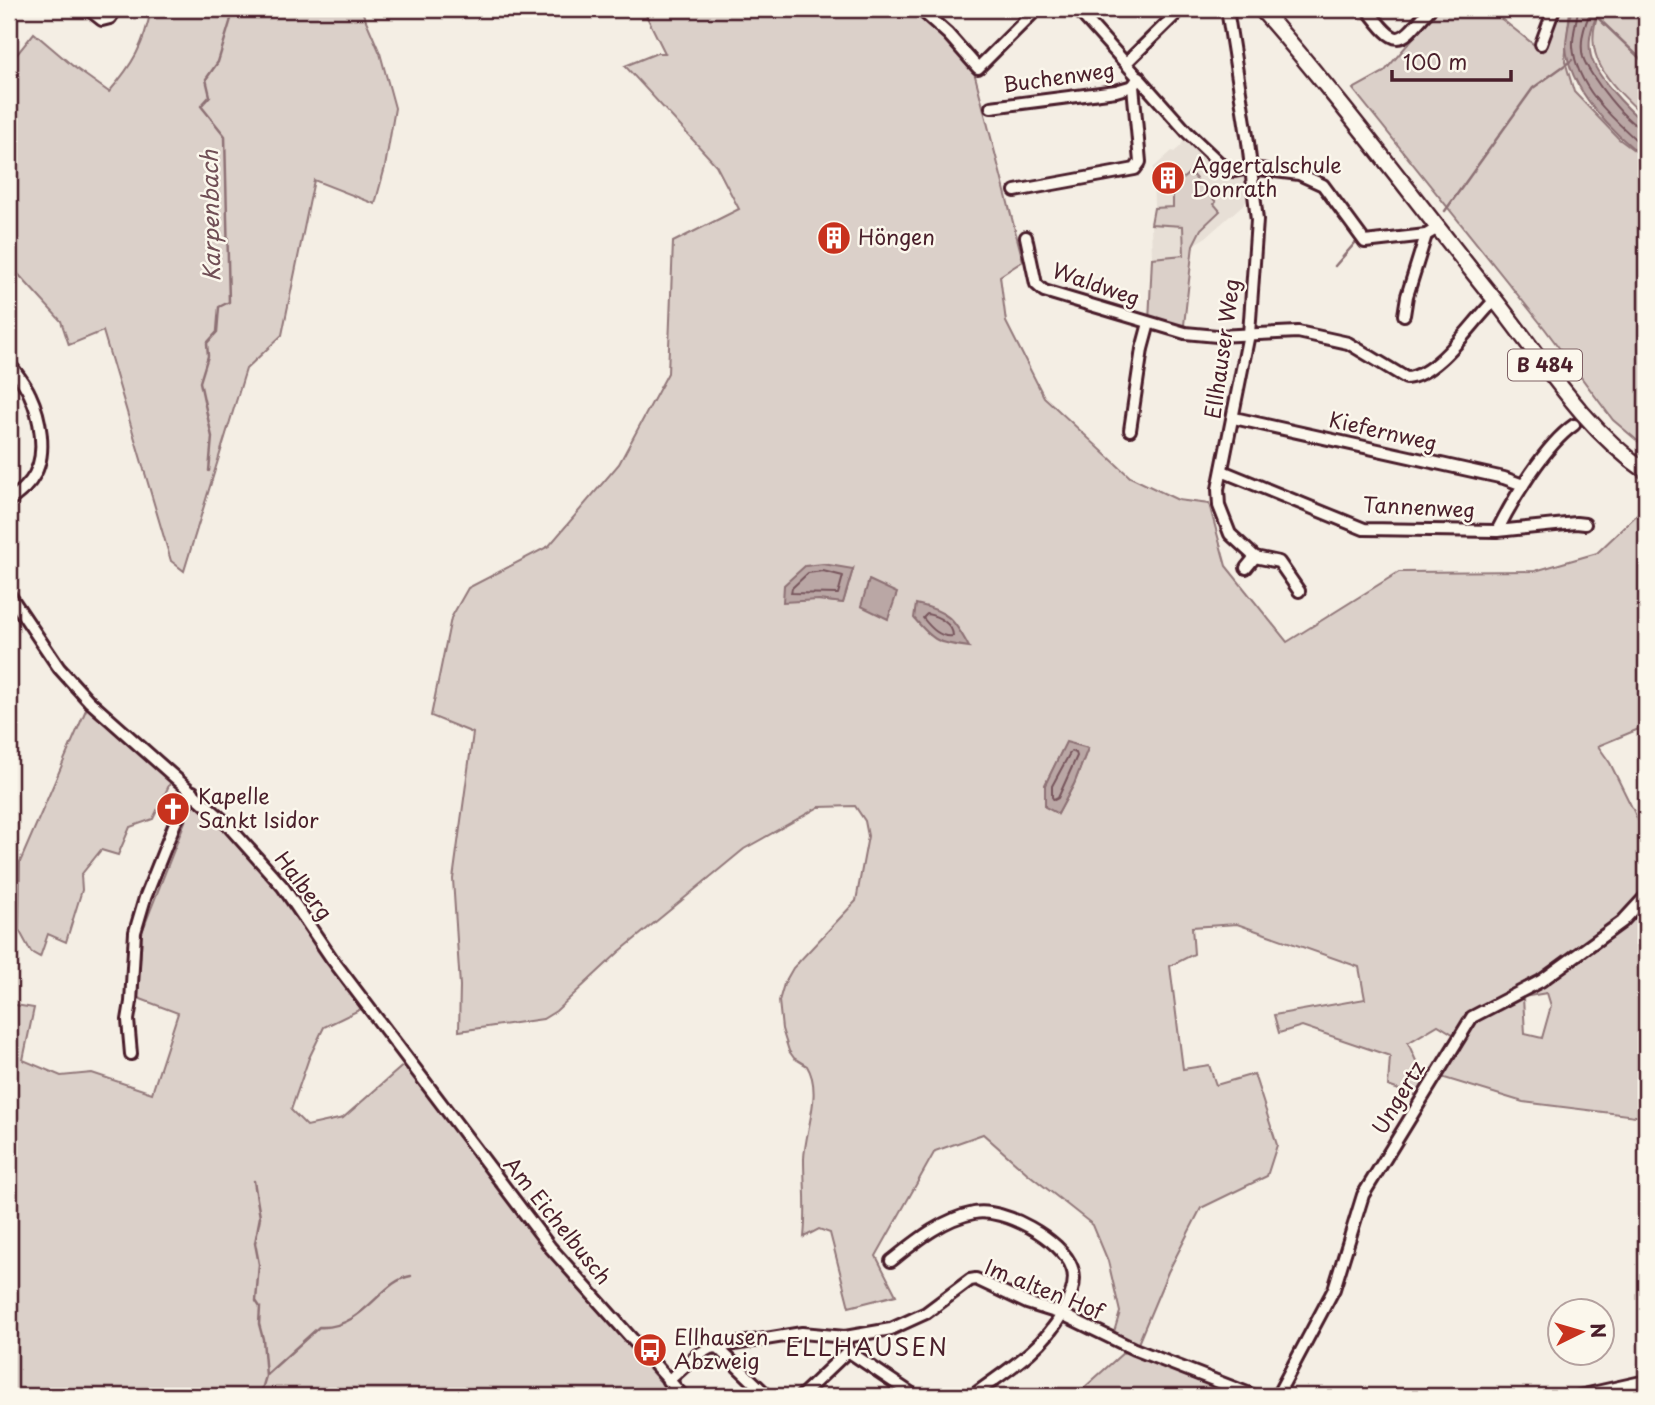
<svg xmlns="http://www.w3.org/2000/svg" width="1655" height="1405" viewBox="0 0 1655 1405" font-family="'Playpen Sans',sans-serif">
<rect width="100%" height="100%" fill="#f4eee4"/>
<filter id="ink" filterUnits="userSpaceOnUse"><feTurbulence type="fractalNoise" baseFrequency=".0143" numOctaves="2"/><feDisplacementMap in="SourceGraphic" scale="14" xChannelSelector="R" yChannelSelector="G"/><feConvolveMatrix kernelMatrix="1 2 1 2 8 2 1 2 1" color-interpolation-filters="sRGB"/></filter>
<g filter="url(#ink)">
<path fill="#e7dfd6" d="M 1187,132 L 1227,170 L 1250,168 L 1253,196 L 1206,237 L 1193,245 L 1184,325 L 1147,320 L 1152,258 L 1151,224 L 1154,208 L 1153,168 L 1172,151 L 1174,152 L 1181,146 Z"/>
<g fill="#dbd0c9" stroke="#92787a" stroke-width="2" fill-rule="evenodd">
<path d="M 151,9 L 361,9 L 380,53 L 395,108 L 385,167 L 375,204 L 314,180 L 282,335 L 246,369 L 184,571 L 171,561 L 103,331 L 69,345 L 61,321 L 9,264 L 9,64 L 34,33 L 74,67 L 109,92 C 133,64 144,45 151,9 Z"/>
<path d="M 636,9 L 912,9 L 960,51 L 973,68 L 1023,261 L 1000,276 L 1006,322 L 1044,397 L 1130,477 L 1178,500 L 1209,504 L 1226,566 L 1287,642 L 1399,572 L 1535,571 L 1597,553 L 1646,506 L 1646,698 L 1639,701 L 1646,719 L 1646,726 L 1598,746 L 1610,763 L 1646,836 L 1646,1105 L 1643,1117 L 1523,1102 L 1441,1077 L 1464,1041 L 1438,1025 L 1408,1043 L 1425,1081 L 1416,1096 L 1388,1086 L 1390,1056 L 1302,1026 L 1279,1033 L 1274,1015 L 1365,999 L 1359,967 L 1237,924 L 1192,927 L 1194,954 L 1170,966 L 1183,1069 L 1209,1065 L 1216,1085 L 1254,1074 L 1277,1145 L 1267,1176 L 1201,1208 L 1168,1272 L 1137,1346 L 1114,1332 L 1120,1312 L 1108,1261 L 1093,1225 L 1027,1173 L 983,1134 L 935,1151 L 876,1256 L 896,1295 L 849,1307 L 830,1233 L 819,1229 L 804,1237 C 807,1210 804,1185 804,1159 C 805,1130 823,1092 807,1066 L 794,1058 L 789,1051 L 782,1029 L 779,1001 L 784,984 L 793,968 L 856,901 L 868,836 L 865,821 L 855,806 L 819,807 L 744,849 L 619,952 L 556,1011 L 543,1019 L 459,1031 L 460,986 L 453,879 L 473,733 L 431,716 L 451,618 L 468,588 L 549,546 L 619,464 L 668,373 L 673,242 L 739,209 L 716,165 L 625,66 L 657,53 L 665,53 L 644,11 ZM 853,569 L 843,603 L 819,600 ZM 1066,743 L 1088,748 L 1074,784 L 1058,814 L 1045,785 ZM 1547,993 L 1551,1006 L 1542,1038 L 1525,1034 L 1523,997 Z"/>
<path d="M 1438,9 L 1489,9 L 1542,51 L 1558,9 L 1570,9 L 1565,61 L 1574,92 L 1619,139 L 1646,159 L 1646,448 L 1613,420 L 1545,329 L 1353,89 L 1384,72 Z"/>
<path d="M 1600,9 L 1646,9 L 1646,118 C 1614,87 1578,58 1600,9 Z"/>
<path d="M 1190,172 L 1216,202 L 1214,204 L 1220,211 L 1201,229 L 1193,245 L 1184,325 L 1149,323 L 1152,258 L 1184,255 L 1183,226 L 1151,224 L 1154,208 L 1173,207 L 1173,192 L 1176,192 L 1176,185 Z"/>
<path d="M 88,705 L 173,777 L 153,819 L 130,827 L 118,855 L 101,850 L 81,875 L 82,890 L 66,942 L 48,934 L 40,957 L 31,952 L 19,930 L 20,862 Z"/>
<path d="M 193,801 C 223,829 254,858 279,890 C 310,927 335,969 361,1009 L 324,1027 L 309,1058 L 291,1110 L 307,1126 L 343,1118 L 406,1063 L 546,1251 L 664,1386 L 656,1396 L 9,1396 L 9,1004 L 34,1008 L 23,1060 L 61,1076 L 92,1073 L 152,1093 L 178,1013 L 138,998 L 142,932 Z"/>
<path d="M 1124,1352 L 1244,1396 L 1075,1396 Z"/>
</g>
<g fill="#baa7a5" stroke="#8d7174" stroke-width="2">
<path d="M 1571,9 L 1600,9 C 1593,23 1588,36 1590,51 C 1592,74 1629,110 1646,125 L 1646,158 C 1614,135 1568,88 1566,46 C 1566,34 1570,21 1571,9 Z"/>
<path d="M 823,564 L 853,569 L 843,603 L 819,600 L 783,602 L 784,585 L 805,566 Z"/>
<path d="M 869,580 L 897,593 L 888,619 L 861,606 Z"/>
<path d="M 916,604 C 948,611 954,619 969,647 C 938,643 934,642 914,618 Z"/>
<path d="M 1066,742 L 1088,748 L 1074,784 L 1058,814 L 1045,807 L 1045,785 Z"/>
</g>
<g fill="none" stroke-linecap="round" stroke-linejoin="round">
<g stroke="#77555c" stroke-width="2">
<path d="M 1578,9 C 1577,21 1572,35 1573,47 C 1577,90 1617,122 1646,149"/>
<path d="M 1592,9 C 1585,23 1579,41 1583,57 C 1588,74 1629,128 1646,130"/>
<path d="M 823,571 L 843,576 L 838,594 L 791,593 L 792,588 L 808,573 Z"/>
<path d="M 927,614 C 938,616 953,624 953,636 C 940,638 931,628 923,618 Z"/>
<path d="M 1071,751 L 1076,753 L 1077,756 L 1058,798 L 1054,800 L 1052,797 L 1052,786 Z"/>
</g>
<g stroke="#8d7174" stroke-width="2.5">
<path d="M 1596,16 L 1646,64"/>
<path d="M 1445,211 L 1533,88 L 1572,60"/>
<path d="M 1407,232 L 1425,229"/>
<path d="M 1335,266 L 1355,243"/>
<path d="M 209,471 L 212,437 L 200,382 L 208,356 L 207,343 L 217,332 L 219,307 L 229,302 L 225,136 L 201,106 L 210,96 L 206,79 L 218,62 L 234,9"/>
<path d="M 9,1016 L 14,1013"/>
<path d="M 254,1181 L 260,1217 L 255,1243 L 259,1264 L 256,1301 L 260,1307 L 259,1324 L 263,1339 L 266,1376 L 260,1396"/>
<path d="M 266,1375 L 319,1327 C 363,1330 381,1280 411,1276"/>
</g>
<g stroke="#4a1f2b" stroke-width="16">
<g id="minor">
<path d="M 88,9 L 102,20 L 110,18 L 116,9"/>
<path d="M 920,9 L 948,34 L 978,68 L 1037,9"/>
<path d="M 1077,9 L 1187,132 L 1227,170 L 1235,171 L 1250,168 L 1299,174 L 1323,185 L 1365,242 L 1426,235 L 1438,228"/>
<path d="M 1227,9 L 1248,142 L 1257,220 L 1249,334 L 1218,489 L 1219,506 L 1230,534 L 1255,557 L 1279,562 L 1299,591"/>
<path d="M 1367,9 C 1398,49 1398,46 1430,9"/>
<path d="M 1541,44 L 1554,9"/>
<path d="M 1126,63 L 1174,16 L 1172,9"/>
<path d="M 991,107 L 1116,91 L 1133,86"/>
<path d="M 1015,191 L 1135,169 L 1140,162 L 1133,86 L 1139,77"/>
<path d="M 1026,237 L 1036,284 L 1044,291 L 1185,333 L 1217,336 L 1298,332 L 1348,343 L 1406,378 C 1438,376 1472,322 1495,300"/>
<path d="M 1404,315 L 1407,296 L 1426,235"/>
<path d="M 9,363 C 16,373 25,383 30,395 C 40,416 47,452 35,474 C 29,486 19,493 9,501"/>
<path d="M 1234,418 L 1504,478 L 1523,485"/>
<path d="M 1130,430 L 1142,349 L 1149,323"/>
<path d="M 1222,471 L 1364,529 L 1497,531 C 1513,499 1545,445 1574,425"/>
<path d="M 1497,531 L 1576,523 L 1585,524"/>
<path d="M 1246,568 L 1255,557"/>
<path d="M 9,594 L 59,668 L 89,701 L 224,821 L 283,887 L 332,959 L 550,1247 L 683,1396"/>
<path d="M 131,1054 L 128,1020 L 131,1002 L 135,932 L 145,898 L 175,823 L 193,792"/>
<path d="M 891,1261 C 915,1242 942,1219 974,1213 C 1003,1207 1062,1239 1072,1268 C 1078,1282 1069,1301 1062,1314 C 1042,1350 1004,1372 972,1396"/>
<path d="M 718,1348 L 768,1396"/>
<path d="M 848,1351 L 915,1396"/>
<path d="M 668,1381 L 697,1355 L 710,1348 L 802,1333 L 845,1337 L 891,1329 L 926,1313 L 970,1280 L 976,1279 L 1027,1303 L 1062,1314 L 1134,1349 L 1255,1396"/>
<path d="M 801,1396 L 848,1351 L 847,1347"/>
<path d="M 1277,1396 L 1334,1289 L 1363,1195 L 1472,1017 L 1541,981 L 1622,922 L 1646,896"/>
<path d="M 1579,1396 L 1646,1381"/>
</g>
</g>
<g stroke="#4a1f2b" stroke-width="19">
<path id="major" d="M 1261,9 C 1343,102 1417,203 1495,300 C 1542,359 1583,428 1646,471"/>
</g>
<use href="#minor" stroke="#fbf7ec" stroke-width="10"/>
<use href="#major" stroke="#fbf7ec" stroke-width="14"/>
</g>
</g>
<defs>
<g id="building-disc" transform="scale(1.75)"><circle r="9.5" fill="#c8321e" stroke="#fbf7ec"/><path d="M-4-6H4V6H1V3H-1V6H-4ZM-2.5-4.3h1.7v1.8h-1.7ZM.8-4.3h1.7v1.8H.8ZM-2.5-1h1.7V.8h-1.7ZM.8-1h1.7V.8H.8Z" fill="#fff"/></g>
<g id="church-disc" transform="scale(1.75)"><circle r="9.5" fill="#c8321e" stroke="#fbf7ec"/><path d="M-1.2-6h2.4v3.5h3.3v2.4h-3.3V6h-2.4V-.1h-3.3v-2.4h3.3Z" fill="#fff"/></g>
<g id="bus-disc" transform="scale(1.75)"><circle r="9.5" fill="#c8321e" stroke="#fbf7ec"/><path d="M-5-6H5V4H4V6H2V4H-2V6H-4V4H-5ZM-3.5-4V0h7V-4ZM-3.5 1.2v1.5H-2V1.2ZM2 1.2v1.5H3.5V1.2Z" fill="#fff"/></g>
</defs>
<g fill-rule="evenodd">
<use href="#building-disc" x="1168" y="178"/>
<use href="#building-disc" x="834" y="238"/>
<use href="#church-disc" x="173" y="809"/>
<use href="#bus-disc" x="650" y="1350"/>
</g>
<g text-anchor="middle" stroke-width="5" stroke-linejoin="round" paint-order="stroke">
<rect fill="#fbf7ec" stroke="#7f6065" stroke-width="2" x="1508" y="349.5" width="74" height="31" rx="5"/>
<g font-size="19" font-weight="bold" fill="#4a1f2b">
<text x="1545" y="372">B 484</text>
</g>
<g font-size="21" fill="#4a1f2b" stroke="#fbf7ec">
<text transform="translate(1059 78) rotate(-8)" y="7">Buchenweg</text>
<text transform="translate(1096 285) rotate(19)" y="7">Waldweg</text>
<text transform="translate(1223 349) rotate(-82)" y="7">Ellhauser Weg</text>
<text transform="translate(1383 432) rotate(13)" y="7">Kiefernweg</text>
<text transform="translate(1419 508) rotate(3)" y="7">Tannenweg</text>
<text transform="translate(303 886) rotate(53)" y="7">Halberg</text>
<text transform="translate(1399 1098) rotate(-59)" y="7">Ungertz</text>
<text transform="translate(557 1221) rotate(51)" y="7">Am Eichelbusch</text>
<text transform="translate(1044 1290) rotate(22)" y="7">Im alten Hof</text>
</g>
<g font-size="21" fill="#4a1f2b" stroke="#fbf7ec" text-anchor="start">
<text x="1192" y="173">Aggertalschule<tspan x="1192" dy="24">Donrath</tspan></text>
<text x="858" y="245">Höngen</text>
<text x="198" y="804">Kapelle<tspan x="198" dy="24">Sankt Isidor</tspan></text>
<text x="674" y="1345">Ellhausen<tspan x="674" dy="24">Abzweig</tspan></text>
</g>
<g font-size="23" font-style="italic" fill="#714f56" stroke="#fbf7ec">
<text transform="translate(211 216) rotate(-91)" y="8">Karpenbach</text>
</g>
<g font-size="24" letter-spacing="2" fill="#4a1f2b" stroke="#fbf7ec">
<text x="867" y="1356">ELLHAUSEN</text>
</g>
</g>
<rect width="1655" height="1405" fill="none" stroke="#fbf7ec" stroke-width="35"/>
<rect x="18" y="18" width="1620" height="1370" fill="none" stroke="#4a1f2b" stroke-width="2.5" filter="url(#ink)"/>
<g transform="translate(1581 1332) rotate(85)"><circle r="33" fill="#fbf7ec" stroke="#b4a19f" stroke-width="2"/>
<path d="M0-5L12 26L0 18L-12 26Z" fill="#c8321e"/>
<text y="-10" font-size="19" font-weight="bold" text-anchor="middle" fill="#4a1f2b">N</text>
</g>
<path d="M1392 70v10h119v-10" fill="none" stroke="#4a1f2b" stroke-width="3.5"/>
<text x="1403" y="70" font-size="21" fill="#4a1f2b" stroke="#fbf7ec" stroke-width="5" paint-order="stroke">100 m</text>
</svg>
